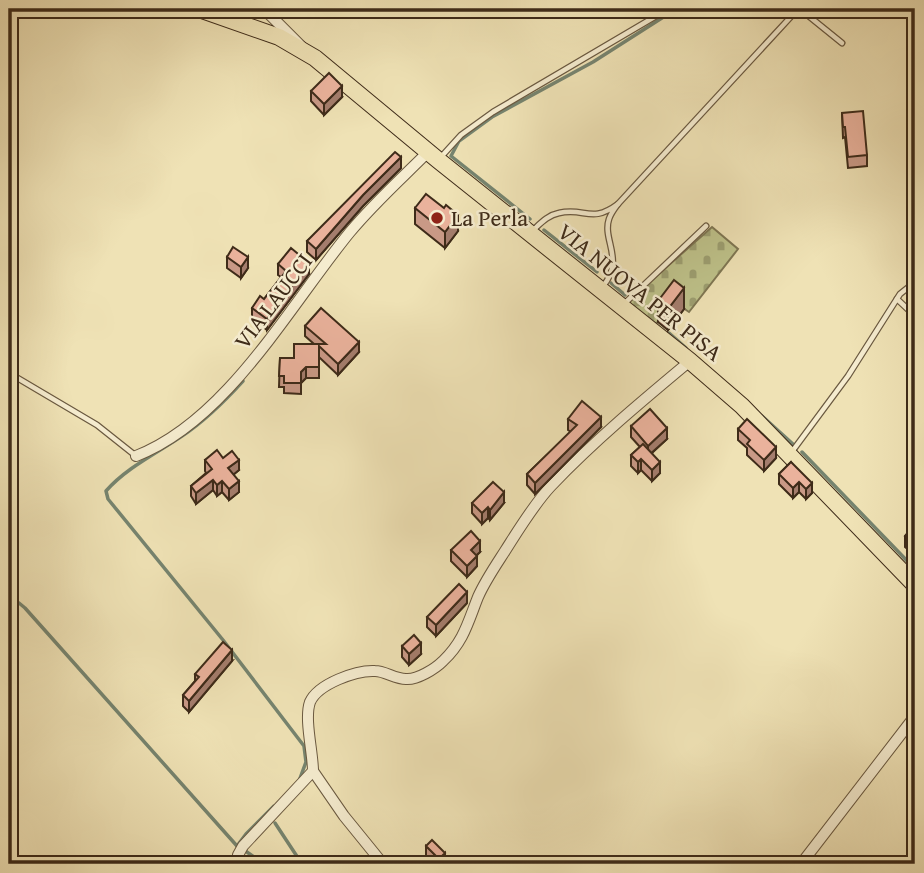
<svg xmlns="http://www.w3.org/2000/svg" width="924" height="873" viewBox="0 0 924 873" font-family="'Gentium Book Plus',serif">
<defs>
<pattern id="cemetery-stones" width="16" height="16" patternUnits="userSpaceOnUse" patternTransform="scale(1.75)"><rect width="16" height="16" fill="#bec28a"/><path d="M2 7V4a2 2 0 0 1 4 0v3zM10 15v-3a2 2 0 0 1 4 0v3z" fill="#9c9e70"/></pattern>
</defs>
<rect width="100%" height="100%" fill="#efe2b5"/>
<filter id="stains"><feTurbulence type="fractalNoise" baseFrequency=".00286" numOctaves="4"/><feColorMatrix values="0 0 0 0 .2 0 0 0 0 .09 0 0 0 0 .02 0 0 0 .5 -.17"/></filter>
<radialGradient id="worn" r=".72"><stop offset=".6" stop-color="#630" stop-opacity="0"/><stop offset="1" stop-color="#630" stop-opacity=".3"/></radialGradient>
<path fill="url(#cemetery-stones)" stroke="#7e7652" stroke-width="2" d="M 712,227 L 738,249 L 689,312 L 673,301 L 656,324 L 627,302 Z"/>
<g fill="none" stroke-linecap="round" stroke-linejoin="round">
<g stroke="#76846f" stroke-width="3.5">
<path d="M 256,9 L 257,10"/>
<path d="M 530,219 L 451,156 L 459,141 L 492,117 L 593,62 L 676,9"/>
<path d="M 544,230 L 597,272"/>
<path d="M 611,283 L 625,295"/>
<path d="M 669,333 L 686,348"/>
<path d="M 243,381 C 224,402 206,420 182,436 C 157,453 126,468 106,491 L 108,499 L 223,640 L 304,746 L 306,762 L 299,781"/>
<path d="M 762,416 L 794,445"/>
<path d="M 802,452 L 915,569"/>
<path d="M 907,560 L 915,550"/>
<path d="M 9,601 L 19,603 L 25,608 L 237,846"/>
<path d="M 275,823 L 302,864"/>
<path d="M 237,846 L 246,834 L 274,806"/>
<path d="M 244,850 L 264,864"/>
</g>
<g stroke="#6a5940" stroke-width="7">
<g id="service">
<path d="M 800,9 L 842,43"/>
<path d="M 441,157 L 461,135 L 493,112 L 668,9"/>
<path d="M 618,204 L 798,9"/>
<path d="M 532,231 C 540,224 548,215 559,213 C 585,207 591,224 618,204 C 615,208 611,213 609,219 C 602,240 625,260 603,286"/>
<path d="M 897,299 L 915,316"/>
<path d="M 625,303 L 706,226"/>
<path d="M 9,373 L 97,425 L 136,456"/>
<path d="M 791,453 L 848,376 L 900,294 L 915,282"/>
</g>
</g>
<g stroke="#6a5940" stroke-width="12">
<g id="minor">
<path d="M 264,9 L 301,46"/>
<path d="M 136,456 C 227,421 290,305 350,232 C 374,203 402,178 428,152"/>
<path d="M 313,771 L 344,816 L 383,864"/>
<path d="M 242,864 L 238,855 L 243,846 L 313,771 C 313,752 304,719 310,702 C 318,684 356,670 375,671 C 385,671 395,679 406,679 C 417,680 435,669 443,661 C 464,641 468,622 478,597 C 485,581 496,565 505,551 C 519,529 534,504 551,486 C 594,441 642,401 690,361"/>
<path d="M 801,864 L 915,716"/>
</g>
</g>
<g stroke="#3e2b19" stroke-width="18">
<path id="primary" d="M 199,9 L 279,37 L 315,58 L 438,160 L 690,361 L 742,406 L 915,585"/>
</g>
<use href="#service" stroke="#f5eccf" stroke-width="4.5"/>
<use href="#minor" stroke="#f5eccf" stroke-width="10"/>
<use href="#primary" stroke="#efe2b5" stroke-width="16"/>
</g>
<g fill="#c99986" stroke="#3e2b19" stroke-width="2">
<path d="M 311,91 L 342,97 L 324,115 L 311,101 Z"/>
<path d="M 842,113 L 867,155 L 867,166 L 848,168 L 845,137 L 843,138 Z"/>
<path d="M 401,168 L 363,206 L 316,260 L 307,252 L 307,241 Z"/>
<path d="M 415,208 L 458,231 L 445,248 L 415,224 Z"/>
<path d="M 227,257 L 248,268 L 241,278 L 227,268 Z"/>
<path d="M 278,264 L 309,274 L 267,330 L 252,318 L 252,308 L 264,299 L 281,277 L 278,275 Z"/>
<path d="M 658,301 L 684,309 L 668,330 L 658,322 Z"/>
<path d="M 305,326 L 359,352 L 338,375 L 319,357 L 319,378 L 306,378 L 301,383 L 301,394 L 284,393 L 284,387 L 279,387 L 280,358 L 294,358 L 314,344 L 305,336 Z"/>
<path d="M 568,419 L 601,427 L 535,494 L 527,485 L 527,474 L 571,432 L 568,430 Z"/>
<path d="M 631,426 L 667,439 L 652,453 L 660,473 L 652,481 L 641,470 L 638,473 L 631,466 L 631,455 L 640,447 L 631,437 Z"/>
<path d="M 738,429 L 776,458 L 764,471 L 747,455 L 747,448 L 738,440 Z"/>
<path d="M 223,458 L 239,470 L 233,475 L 239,492 L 229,500 L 222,492 L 217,496 L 213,490 L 196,504 L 191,496 L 191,486 L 206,473 L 205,471 L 205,460 Z"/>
<path d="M 791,462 L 812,493 L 806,499 L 799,492 L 793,498 L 779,484 L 779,474 Z"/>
<path d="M 472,503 L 504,503 L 490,520 L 488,518 L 482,524 L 472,513 Z"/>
<path d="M 915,524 L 915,555 L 905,547 L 905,536 Z"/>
<path d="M 451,550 L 480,552 L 477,555 L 477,566 L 467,577 L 451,561 Z"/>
<path d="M 467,603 L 436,636 L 427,627 L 427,617 Z"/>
<path d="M 402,646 L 421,654 L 409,665 L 402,657 Z"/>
<path d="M 232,661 L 189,712 L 183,706 L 183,695 L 195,681 L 195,674 Z"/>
<path d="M 915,730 L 915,749 L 911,746 L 911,735 Z"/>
<path d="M 426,846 L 445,864 L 433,864 L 426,856 Z"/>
</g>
<g fill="#a47d6d" stroke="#3e2b19" stroke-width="2">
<path d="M 342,86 L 342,97 L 324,115 L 324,104 Z"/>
<path d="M 401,157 L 401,168 L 363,206 L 316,260 L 316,249 L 363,195 Z"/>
<path d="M 458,215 L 458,231 L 445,248 L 445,232 Z"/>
<path d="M 248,257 L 248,268 L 241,278 L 241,267 Z"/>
<path d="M 309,263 L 309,274 L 267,330 L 267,319 Z"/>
<path d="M 684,288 L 684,309 L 668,330 L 668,309 Z"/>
<path d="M 359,342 L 359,352 L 338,375 L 338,364 Z"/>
<path d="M 306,367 L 306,378 L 301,383 L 301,394 L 301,372 Z"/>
<path d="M 601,417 L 601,427 L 535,494 L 535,483 Z"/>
<path d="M 667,428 L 667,439 L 648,456 L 648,446 Z"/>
<path d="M 776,447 L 776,458 L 764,471 L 764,460 Z"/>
<path d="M 641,459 L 641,470 L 638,473 L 638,462 Z"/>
<path d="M 239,460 L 239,470 L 228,479 L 228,468 Z"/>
<path d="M 660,462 L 660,473 L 652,481 L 652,470 Z"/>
<path d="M 213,480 L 213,490 L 196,504 L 196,493 Z"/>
<path d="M 222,481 L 222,492 L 217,496 L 217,485 Z"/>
<path d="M 239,481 L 239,492 L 229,500 L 229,489 Z"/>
<path d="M 799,482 L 799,492 L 793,498 L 793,488 Z"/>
<path d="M 812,483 L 812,493 L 806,499 L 806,489 Z"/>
<path d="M 504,492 L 504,503 L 490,520 L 490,510 Z"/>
<path d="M 488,507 L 488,518 L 482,524 L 482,513 Z"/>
<path d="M 480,541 L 480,552 L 471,560 L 471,550 Z"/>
<path d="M 477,556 L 477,566 L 467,577 L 467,566 Z"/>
<path d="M 467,592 L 467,603 L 436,636 L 436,625 Z"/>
<path d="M 421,643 L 421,654 L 409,665 L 409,654 Z"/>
<path d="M 232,650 L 232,661 L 189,712 L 189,701 Z"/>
<path d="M 445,853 L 445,864 L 439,864 L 439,859 Z"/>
</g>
<g fill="#eab29c" stroke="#3e2b19" stroke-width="2">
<path d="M 329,73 L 342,86 L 324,104 L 311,91 Z"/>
<path d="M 863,111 L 867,155 L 848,157 L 845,127 L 843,127 L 842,113 Z"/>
<path d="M 395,152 L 401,157 L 363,195 L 316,249 L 307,241 Z"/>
<path d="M 426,194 L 444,208 L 446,205 L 458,215 L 445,232 L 415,208 Z"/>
<path d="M 233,247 L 248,257 L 241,267 L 227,257 Z"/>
<path d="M 291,248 L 309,263 L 267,319 L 252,308 L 260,296 L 264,299 L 286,271 L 278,264 Z"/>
<path d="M 674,280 L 684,288 L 668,309 L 658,301 Z"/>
<path d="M 321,308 L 359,342 L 338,364 L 319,346 L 319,367 L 306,367 L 301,372 L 301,383 L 284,383 L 284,376 L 279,376 L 280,358 L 294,358 L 294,344 L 326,344 L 305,326 Z"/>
<path d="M 582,401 L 601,417 L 535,483 L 527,474 L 577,425 L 568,419 Z"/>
<path d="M 650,409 L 667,428 L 648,446 L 631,426 Z"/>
<path d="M 747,419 L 776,447 L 764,460 L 747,444 L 750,440 L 738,429 Z"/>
<path d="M 643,444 L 660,462 L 652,470 L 641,459 L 638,462 L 631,455 Z"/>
<path d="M 217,450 L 223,458 L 232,451 L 239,460 L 228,468 L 239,481 L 229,489 L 222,481 L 217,485 L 213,480 L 196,493 L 191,486 L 212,469 L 205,460 Z"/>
<path d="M 791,462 L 812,483 L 806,489 L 799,482 L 793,488 L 779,474 Z"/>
<path d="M 493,482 L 504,492 L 490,510 L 488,507 L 482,513 L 472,503 Z"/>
<path d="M 915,524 L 915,544 L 905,536 Z"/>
<path d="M 471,531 L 480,541 L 471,550 L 477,556 L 467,566 L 451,550 Z"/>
<path d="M 459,584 L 467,592 L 436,625 L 427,617 Z"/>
<path d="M 414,635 L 421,643 L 409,654 L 402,646 Z"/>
<path d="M 223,642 L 232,650 L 189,701 L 183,695 L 199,677 L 195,674 Z"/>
<path d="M 915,730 L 915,739 L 911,735 Z"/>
<path d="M 432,840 L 445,853 L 439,859 L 426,846 Z"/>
</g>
<circle fill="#8f2418" stroke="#f5eccf" stroke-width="2.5" cx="437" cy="218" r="7"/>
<g text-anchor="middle" stroke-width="5" stroke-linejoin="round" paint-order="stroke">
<g font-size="23" fill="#3e2b19" stroke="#f5eccf" text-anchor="start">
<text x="451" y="226">La Perla</text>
</g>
<g font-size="23" fill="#3e2b19" stroke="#f5eccf">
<text transform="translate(640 292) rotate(39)" y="8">VIA NUOVA PER PISA</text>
<text transform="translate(273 301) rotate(-53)" y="8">VIA LAUCCI</text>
</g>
</g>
<rect width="924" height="873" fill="none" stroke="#efe2b5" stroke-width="35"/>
<rect x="10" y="10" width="903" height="852" fill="none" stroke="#3e2b19" stroke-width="3.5"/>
<rect x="18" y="18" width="889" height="838" fill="none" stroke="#3e2b19" stroke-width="2"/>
<rect width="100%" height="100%" filter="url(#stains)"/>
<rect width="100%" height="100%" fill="url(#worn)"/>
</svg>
